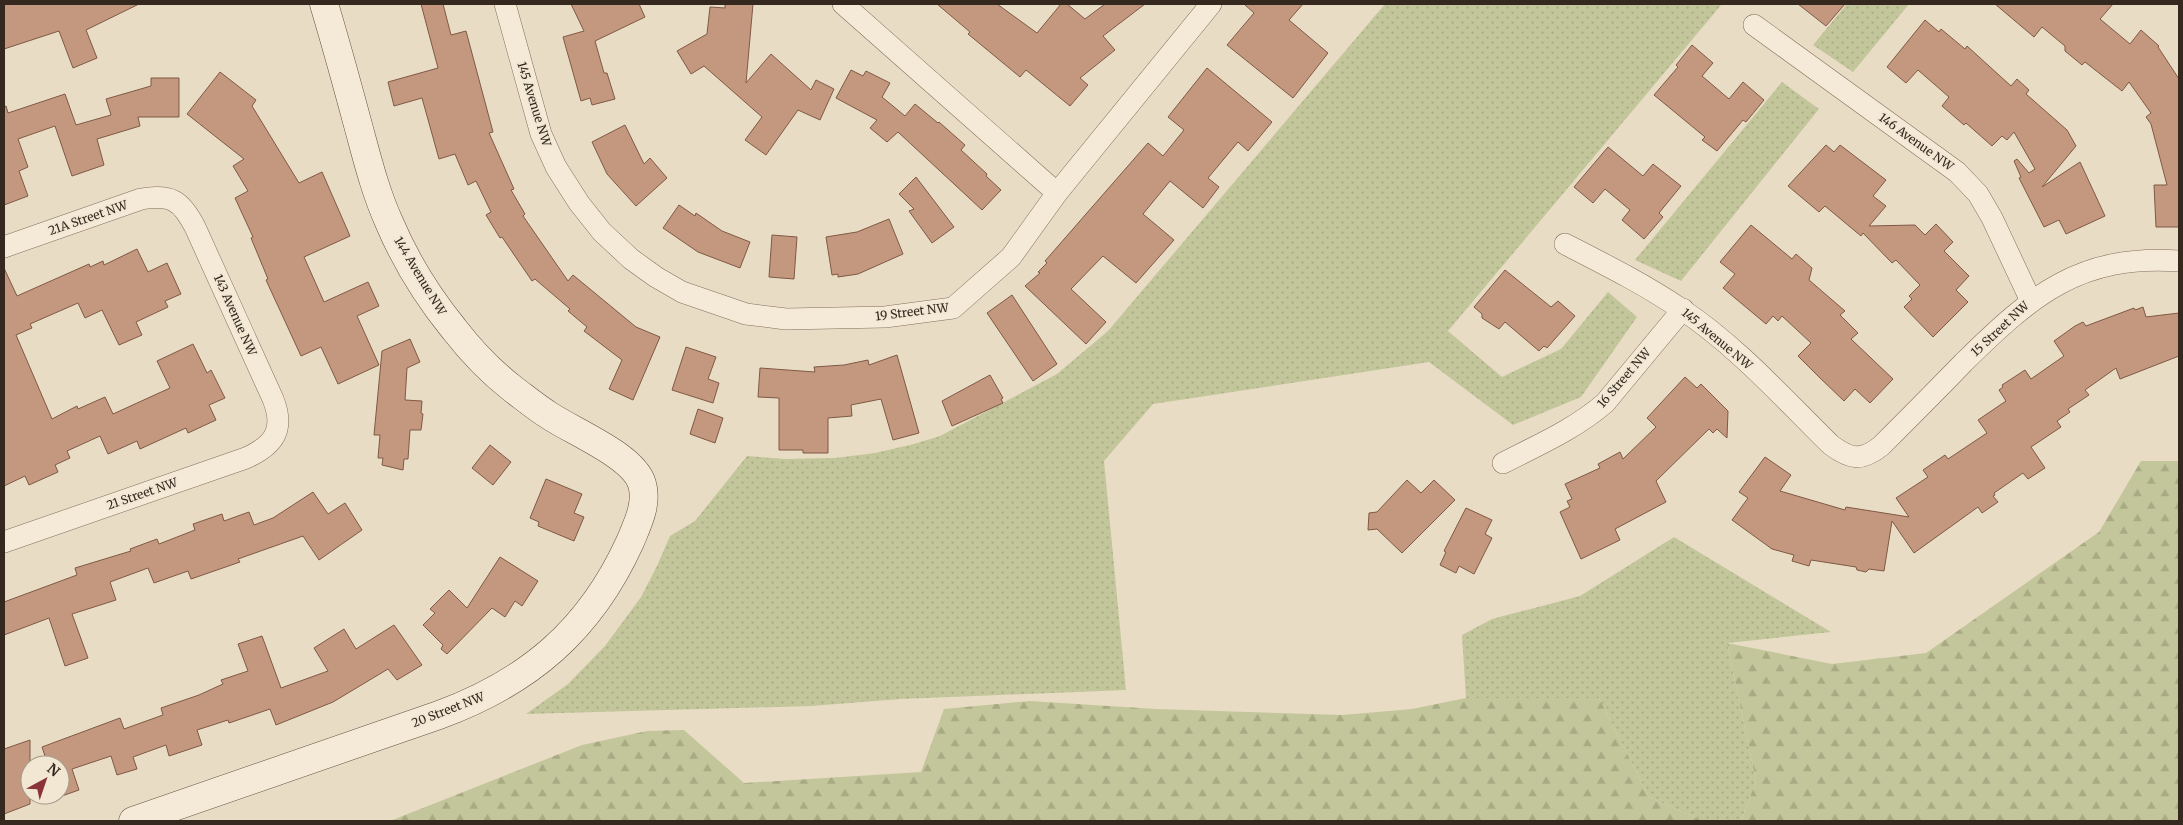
<svg xmlns="http://www.w3.org/2000/svg" width="2183" height="825" viewBox="0 0 2183 825" font-family="Merriweather,serif">
<defs>
<pattern id="grass-dots" width="8" height="8" patternUnits="userSpaceOnUse" patternTransform="scale(1.25)"><rect width="8" height="8" fill="#c3c69a"/><path d="M2 2h.1M6 6h.1" fill="none" stroke="#a8aa84" stroke-width="1.8" stroke-linecap="round"/></pattern>
<pattern id="forest-firs" width="22" height="20" patternUnits="userSpaceOnUse" patternTransform="scale(1.25)"><rect width="22" height="20" fill="#c3c69a"/><path d="M5 1l3.5 6h-7zM16 11l3.5 6h-7z" fill="#a8aa84"/></pattern>
</defs>
<rect width="100%" height="100%" fill="#e9dcc5"/>
<g fill="url(#grass-dots)">
<path d="M 1385,4 L 1722,4 L 1448,331 L 1502,377 L 1561,349 L 1608,292 L 1637,317 L 1581,397 L 1513,425 L 1429,362 L 1153,404 L 1104,461 L 1126,690 L 901,699 L 811,706 L 526,714 L 568,684 L 605,646 L 641,597 L 657,566 L 670,536 L 695,521 L 747,456 L 785,459 L 835,458 L 875,453 L 914,444 L 940,436 L 1057,374 L 1108,331 Z"/>
<path d="M 1847,4 L 1909,4 L 1853,72 L 1813,45 Z"/>
<path d="M 1782,82 L 1819,109 L 1681,281 L 1635,260 Z"/>
<path d="M 1674,537 L 1831,632 L 1727,643 L 1756,781 L 1741,821 L 1703,821 L 1649,797 L 1599,698 L 1466,698 L 1462,635 L 1492,619 L 1580,596 Z"/>
</g>
<g fill="url(#forest-firs)">
<path d="M 2141,461 L 2179,461 L 2179,821 L 1741,821 L 1756,781 L 1727,643 L 1832,664 L 1926,653 L 2099,532 Z"/>
<path d="M 1466,698 L 1599,698 L 1649,797 L 1703,821 L 390,821 L 582,745 L 647,731 L 684,730 L 744,783 L 921,772 L 944,709 L 1030,701 L 1156,709 L 1342,715 L 1412,709 Z"/>
</g>
<g fill="#c3987e" stroke="#7f5945">
<path d="M 4,4 L 139,4 L 86,30 L 97,58 L 73,68 L 59,31 L 4,49 Z"/>
<path d="M 421,4 L 443,4 L 451,35 L 466,31 L 493,132 L 489,133 L 514,189 L 511,190 L 525,214 L 523,216 L 568,281 L 573,275 L 636,327 L 660,337 L 633,400 L 609,389 L 622,360 L 584,331 L 587,327 L 568,311 L 570,309 L 535,279 L 532,281 L 502,237 L 500,238 L 486,215 L 491,212 L 476,181 L 468,185 L 455,154 L 439,159 L 422,98 L 394,106 L 388,82 L 438,68 Z"/>
<path d="M 571,4 L 639,4 L 645,17 L 595,41 L 604,73 L 607,73 L 615,99 L 592,105 L 590,98 L 581,101 L 563,37 L 584,31 Z"/>
<path d="M 725,4 L 753,4 L 746,83 L 771,54 L 811,90 L 816,80 L 834,89 L 820,120 L 798,110 L 766,155 L 745,140 L 762,117 L 704,66 L 691,74 L 677,51 L 707,34 L 710,7 L 725,8 Z"/>
<path d="M 937,4 L 997,4 L 1037,33 L 1061,4 L 1067,4 L 1085,19 L 1105,4 L 1145,4 L 1103,36 L 1115,50 L 1080,78 L 1088,85 L 1070,106 L 1026,70 L 1020,77 L 968,34 L 970,32 Z"/>
<path d="M 1244,4 L 1303,4 L 1289,20 L 1328,53 L 1293,98 L 1227,45 L 1254,13 Z"/>
<path d="M 1798,4 L 1845,4 L 1826,26 Z"/>
<path d="M 1995,4 L 2113,4 L 2100,19 L 2130,44 L 2141,30 L 2159,46 L 2158,47 L 2179,79 L 2179,227 L 2156,227 L 2154,185 L 2167,185 L 2151,124 L 2146,117 L 2151,113 L 2129,82 L 2122,91 L 2085,62 L 2082,65 L 2065,51 L 2065,46 L 2042,27 L 2034,37 Z"/>
<path d="M 1925,20 L 1939,32 L 1941,29 L 1965,49 L 1967,46 L 2011,86 L 2017,79 L 2029,90 L 2026,94 L 2067,130 L 2076,146 L 2042,187 L 2080,162 L 2105,216 L 2066,234 L 2059,220 L 2044,227 L 2019,178 L 2021,177 L 2014,161 L 2017,159 L 2029,173 L 2035,169 L 2014,132 L 2007,140 L 2002,136 L 1992,146 L 1966,123 L 1964,125 L 1942,106 L 1949,97 L 1918,70 L 1906,83 L 1887,67 Z"/>
<path d="M 1692,45 L 1713,63 L 1702,76 L 1729,99 L 1743,82 L 1764,100 L 1746,122 L 1743,120 L 1717,151 L 1702,140 L 1705,137 L 1654,95 L 1678,67 L 1676,65 Z"/>
<path d="M 1207,68 L 1272,122 L 1248,151 L 1238,142 L 1208,178 L 1219,187 L 1203,208 L 1170,181 L 1143,214 L 1174,240 L 1136,283 L 1103,256 L 1071,289 L 1106,322 L 1086,344 L 1025,286 L 1040,273 L 1038,272 L 1047,263 L 1045,261 L 1148,143 L 1163,156 L 1184,130 L 1168,117 Z"/>
<path d="M 851,70 L 863,76 L 866,71 L 890,83 L 882,97 L 905,116 L 915,104 L 938,123 L 939,122 L 965,145 L 961,150 L 987,174 L 986,176 L 1001,190 L 982,210 L 898,132 L 887,142 L 870,128 L 877,120 L 836,98 Z"/>
<path d="M 220,72 L 256,100 L 252,106 L 299,183 L 322,172 L 350,236 L 304,257 L 324,302 L 368,282 L 379,306 L 357,316 L 379,365 L 338,384 L 321,347 L 301,356 L 266,280 L 268,279 L 251,238 L 253,237 L 235,198 L 248,191 L 233,166 L 244,159 L 187,114 Z"/>
<path d="M 151,78 L 179,78 L 179,117 L 138,117 L 140,126 L 97,139 L 104,165 L 72,176 L 55,126 L 18,139 L 28,167 L 19,171 L 28,196 L 4,205 L 4,107 L 6,106 L 8,113 L 65,94 L 76,125 L 111,115 L 106,99 L 151,86 Z"/>
<path d="M 625,125 L 644,164 L 650,158 L 667,178 L 636,206 L 607,174 L 592,142 Z"/>
<path d="M 1826,145 L 1834,152 L 1840,145 L 1886,180 L 1873,196 L 1886,206 L 1869,226 L 1915,225 L 1925,235 L 1936,224 L 1953,242 L 1944,251 L 1969,276 L 1956,290 L 1968,302 L 1933,337 L 1904,307 L 1912,299 L 1909,296 L 1920,285 L 1896,260 L 1892,263 L 1863,233 L 1861,236 L 1825,206 L 1819,212 L 1788,186 Z"/>
<path d="M 1608,147 L 1643,176 L 1653,164 L 1681,186 L 1659,213 L 1663,217 L 1644,239 L 1622,220 L 1630,210 L 1605,189 L 1593,203 L 1574,187 Z"/>
<path d="M 916,177 L 954,227 L 932,243 L 909,211 L 914,209 L 899,194 Z"/>
<path d="M 679,205 L 695,216 L 696,213 L 722,231 L 750,242 L 740,268 L 698,252 L 663,228 Z"/>
<path d="M 889,219 L 903,254 L 858,274 L 838,277 L 838,274 L 832,275 L 826,237 L 857,232 Z"/>
<path d="M 1751,225 L 1792,259 L 1796,254 L 1812,268 L 1809,280 L 1845,311 L 1840,315 L 1858,333 L 1851,339 L 1893,379 L 1870,403 L 1855,389 L 1844,401 L 1819,377 L 1798,356 L 1811,343 L 1782,316 L 1778,321 L 1773,316 L 1766,324 L 1723,288 L 1735,274 L 1720,262 Z"/>
<path d="M 772,235 L 797,237 L 794,279 L 769,277 Z"/>
<path d="M 137,249 L 148,272 L 167,263 L 181,294 L 165,301 L 168,307 L 136,322 L 142,335 L 119,345 L 102,310 L 85,318 L 78,303 L 30,324 L 32,328 L 16,335 L 52,419 L 77,406 L 78,409 L 105,397 L 113,414 L 170,388 L 157,361 L 193,344 L 207,373 L 211,370 L 225,398 L 209,405 L 216,420 L 188,433 L 186,428 L 140,449 L 137,441 L 108,454 L 100,436 L 67,451 L 70,458 L 55,465 L 58,472 L 29,485 L 25,476 L 4,486 L 4,268 L 17,296 L 89,264 L 90,267 L 103,261 L 104,265 Z"/>
<path d="M 1505,270 L 1551,307 L 1558,301 L 1575,316 L 1547,348 L 1544,346 L 1539,351 L 1505,322 L 1499,329 L 1482,318 L 1482,314 L 1474,307 Z"/>
<path d="M 1012,295 L 1057,364 L 1033,381 L 987,313 Z"/>
<path d="M 2143,307 L 2146,317 L 2179,313 L 2179,356 L 2120,379 L 2116,368 L 2085,390 L 2089,395 L 2068,409 L 2070,412 L 2057,421 L 2061,427 L 2031,447 L 2045,468 L 2028,479 L 2023,473 L 1994,493 L 1995,495 L 1993,496 L 1998,502 L 1982,513 L 1978,507 L 1914,553 L 1892,521 L 1884,571 L 1869,569 L 1866,572 L 1857,570 L 1856,567 L 1811,560 L 1809,566 L 1792,561 L 1794,555 L 1772,549 L 1732,520 L 1748,498 L 1739,492 L 1765,457 L 1791,475 L 1780,491 L 1845,510 L 1846,507 L 1909,517 L 1896,498 L 1928,477 L 1923,470 L 1945,455 L 1948,459 L 1987,433 L 1978,420 L 2006,401 L 1999,390 L 2003,387 L 2002,385 L 2025,370 L 2031,379 L 2064,356 L 2054,341 L 2075,326 L 2083,322 L 2086,326 L 2134,308 L 2135,310 Z"/>
<path d="M 410,339 L 420,362 L 407,368 L 405,400 L 422,401 L 421,413 L 423,414 L 421,430 L 410,430 L 408,459 L 404,459 L 403,470 L 382,465 L 383,458 L 378,458 L 380,435 L 374,435 L 382,351 Z"/>
<path d="M 686,347 L 716,357 L 708,379 L 719,383 L 713,403 L 672,390 Z"/>
<path d="M 897,355 L 919,433 L 893,440 L 881,399 L 851,405 L 852,416 L 828,418 L 828,453 L 803,453 L 803,450 L 779,450 L 779,398 L 758,397 L 760,368 L 815,372 L 814,367 L 844,365 L 868,360 L 869,365 Z"/>
<path d="M 990,375 L 1003,398 L 1001,399 L 1003,403 L 952,426 L 942,401 Z"/>
<path d="M 1685,377 L 1697,388 L 1701,384 L 1728,411 L 1727,438 L 1717,429 L 1713,433 L 1709,429 L 1656,481 L 1666,502 L 1615,529 L 1620,540 L 1581,559 L 1560,512 L 1570,507 L 1567,501 L 1572,499 L 1565,484 L 1600,468 L 1598,464 L 1620,452 L 1623,459 L 1656,427 L 1647,418 Z"/>
<path d="M 698,409 L 723,418 L 715,443 L 690,434 Z"/>
<path d="M 490,445 L 511,462 L 493,485 L 472,468 Z"/>
<path d="M 546,479 L 582,494 L 574,513 L 584,517 L 574,541 L 538,526 L 539,522 L 530,518 Z"/>
<path d="M 1407,480 L 1421,493 L 1434,480 L 1455,500 L 1402,553 L 1377,529 L 1368,530 L 1369,513 L 1377,512 Z"/>
<path d="M 313,492 L 328,514 L 345,503 L 362,530 L 319,560 L 303,536 L 238,559 L 240,562 L 191,579 L 188,571 L 154,583 L 148,568 L 110,582 L 116,600 L 72,614 L 88,658 L 65,666 L 49,618 L 4,635 L 4,602 L 77,575 L 75,568 L 131,551 L 130,549 L 157,539 L 159,544 L 195,530 L 193,524 L 222,514 L 224,521 L 249,512 L 254,525 L 273,518 Z"/>
<path d="M 1466,508 L 1492,520 L 1485,534 L 1492,538 L 1474,574 L 1459,566 L 1456,573 L 1440,565 L 1446,552 L 1444,551 Z"/>
<path d="M 500,557 L 538,581 L 522,606 L 515,601 L 505,617 L 492,608 L 447,654 L 441,649 L 443,645 L 423,625 L 435,613 L 430,609 L 449,590 L 467,608 Z"/>
<path d="M 394,625 L 422,665 L 397,680 L 388,669 L 333,702 L 276,725 L 270,709 L 229,723 L 228,720 L 197,730 L 202,745 L 169,756 L 166,745 L 133,757 L 137,769 L 117,775 L 111,756 L 72,769 L 79,790 L 59,797 L 60,765 L 48,765 L 42,747 L 120,718 L 124,729 L 163,715 L 161,708 L 199,695 L 223,684 L 221,680 L 248,671 L 238,644 L 262,636 L 281,688 L 328,671 L 314,648 L 344,629 L 356,649 Z"/>
<path d="M 30,740 L 30,804 L 4,814 L 4,749 Z"/>
</g>
<g fill="none" stroke-linecap="round" stroke-linejoin="round">
<g stroke="#826f5d" stroke-width="22">
<g id="street">
<path d="M 505,4 L 541,134 L 556,167 L 579,203 L 602,232 L 631,259 L 656,277 L 682,292 L 746,314 L 786,319 L 885,317 L 953,308 L 1011,257 L 1057,193 L 1211,4"/>
<path d="M 843,4 L 1057,193"/>
<path d="M 1754,25 L 1957,172 L 1978,194 L 1992,218 L 2031,301"/>
<path d="M 1565,244 C 1604,264 1644,284 1681,309 C 1736,345 1784,399 1831,445 C 1850,459 1861,462 1881,446 C 1909,418 1937,390 1964,362 C 2031,296 2079,254 2179,261"/>
<path d="M 4,247 L 141,199 C 171,194 181,200 195,227 L 273,399 C 285,429 275,445 246,458 L 4,542"/>
<path d="M 1503,463 C 1538,445 1575,429 1605,403 L 1683,309"/>
</g>
</g>
<g stroke="#645040" stroke-width="29">
<path id="secondary" d="M 133,821 L 439,715 C 529,682 590,630 630,542 C 637,525 648,504 642,484 C 634,456 574,432 550,416 C 537,408 525,398 513,389 C 491,372 471,351 454,329 C 428,297 405,260 389,222 C 375,191 367,158 358,125 C 347,84 336,44 324,4"/>
</g>
<use href="#street" stroke="#f5ead7" stroke-width="21"/>
<use href="#secondary" stroke="#f5ead7" stroke-width="28"/>
</g>
<g text-anchor="middle" stroke-width="4" stroke-linejoin="round" paint-order="stroke">
<g font-size="12" fill="#34281f" stroke="#f1e7d3">
<text transform="translate(534 104) rotate(73)" y="4">145 Avenue NW</text>
<text transform="translate(1916 142) rotate(36)" y="4">146 Avenue NW</text>
<text transform="translate(88 218) rotate(-19)" y="4">21A Street NW</text>
<text transform="translate(420 276) rotate(59)" y="4">144 Avenue NW</text>
<text transform="translate(912 312) rotate(-7)" y="4">19 Street NW</text>
<text transform="translate(235 315) rotate(66)" y="4">143 Avenue NW</text>
<text transform="translate(2000 329) rotate(-43)" y="4">15 Street NW</text>
<text transform="translate(1717 339) rotate(40)" y="4">145 Avenue NW</text>
<text transform="translate(1624 378) rotate(-49)" y="4">16 Street NW</text>
<text transform="translate(142 494) rotate(-19)" y="4">21 Street NW</text>
<text transform="translate(448 710) rotate(-21)" y="4">20 Street NW</text>
</g>
</g>
<rect width="2183" height="825" fill="none" stroke="#34281f" stroke-width="10"/>
<g transform="translate(45 780) rotate(40)"><circle r="24" fill="#f1e7d3" stroke="#a59b8b"/>
<path d="M0-4L9 19L0 12L-9 19Z" fill="#8b3338"/>
<text y="-8" font-size="14" font-weight="bold" text-anchor="middle" fill="#34281f">N</text>
</g>
</svg>
